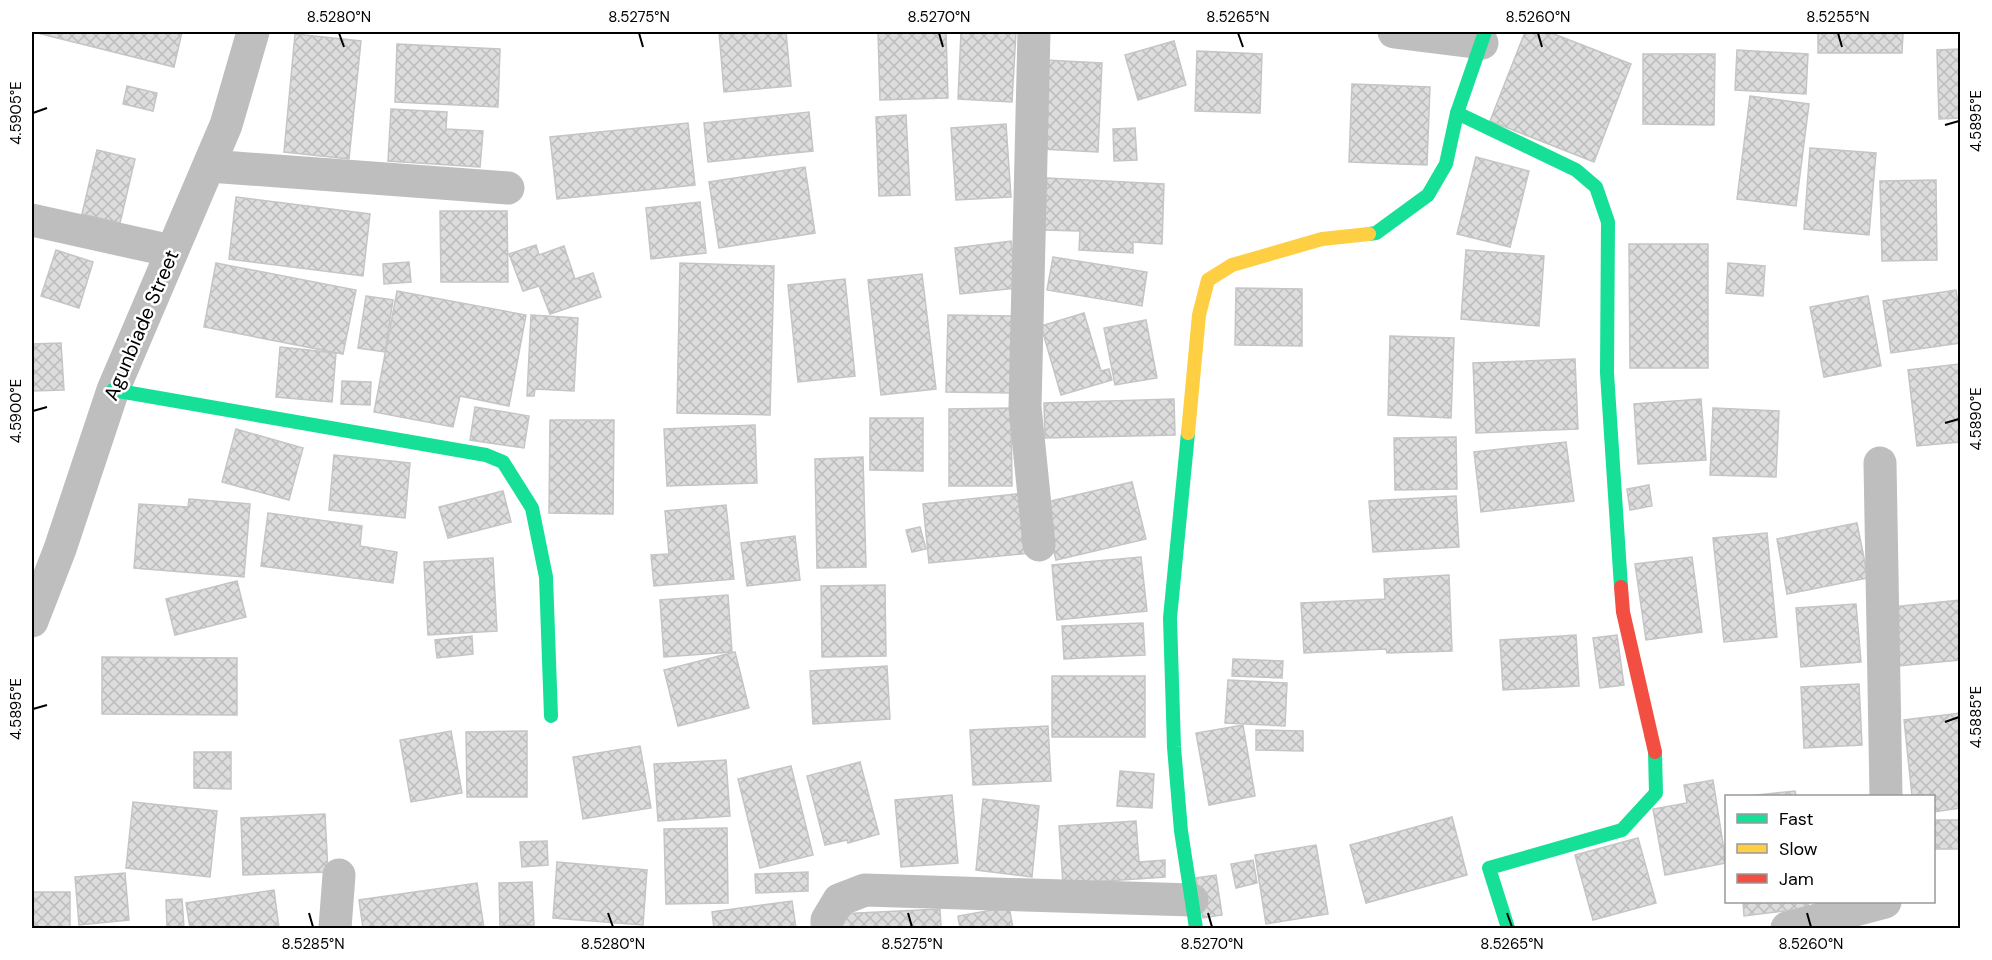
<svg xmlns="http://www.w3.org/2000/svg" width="1992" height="960" viewBox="0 0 1992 960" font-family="'DM Sans',sans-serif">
<defs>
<pattern id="building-cross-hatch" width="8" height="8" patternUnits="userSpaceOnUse" patternTransform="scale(1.5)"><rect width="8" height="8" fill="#ddd"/><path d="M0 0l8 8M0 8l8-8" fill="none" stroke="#bcbcbc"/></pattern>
</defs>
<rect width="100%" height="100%" fill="#fff"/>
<g fill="url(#building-cross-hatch)" stroke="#c5c5c5" stroke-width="1.5">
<path d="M 37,32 L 182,32 L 174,67 L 37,33 Z"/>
<path d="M 719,32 L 786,32 L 791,86 L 724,92 Z"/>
<path d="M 878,32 L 946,32 L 948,98 L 880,100 Z"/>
<path d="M 961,32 L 1016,32 L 1012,102 L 958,99 Z"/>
<path d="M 1525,32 L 1549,32 L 1631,64 L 1594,162 L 1490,121 Z"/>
<path d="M 1818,32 L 1903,32 L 1902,53 L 1818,53 Z"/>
<path d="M 295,34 L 361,41 L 349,159 L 284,152 Z"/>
<path d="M 1174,41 L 1186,85 L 1138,100 L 1125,55 Z"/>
<path d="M 397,44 L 500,49 L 498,107 L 395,102 Z"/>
<path d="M 1960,49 L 1960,118 L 1939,119 L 1937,50 Z"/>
<path d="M 1737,50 L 1808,54 L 1806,94 L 1735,90 Z"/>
<path d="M 1197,51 L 1262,54 L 1260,113 L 1195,111 Z"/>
<path d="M 1643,54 L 1715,54 L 1714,125 L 1643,124 Z"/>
<path d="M 1045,60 L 1102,63 L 1098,152 L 1041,149 Z"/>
<path d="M 1352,84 L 1430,87 L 1427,165 L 1349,162 Z"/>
<path d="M 127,86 L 157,93 L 153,111 L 123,104 Z"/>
<path d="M 1750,96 L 1809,104 L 1796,206 L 1737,199 Z"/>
<path d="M 391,109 L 447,112 L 446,129 L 483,131 L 480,167 L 388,161 Z"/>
<path d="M 809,112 L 813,151 L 708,162 L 704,123 Z"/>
<path d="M 906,115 L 910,195 L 879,196 L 876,117 Z"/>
<path d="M 688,123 L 695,185 L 557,199 L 550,137 Z"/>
<path d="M 1006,124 L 1011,197 L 956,200 L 951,128 Z"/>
<path d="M 1135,128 L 1137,160 L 1114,161 L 1113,129 Z"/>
<path d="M 1810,148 L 1876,153 L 1869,235 L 1804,229 Z"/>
<path d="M 97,150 L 135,159 L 120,223 L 82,214 Z"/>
<path d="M 1476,157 L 1529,171 L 1510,247 L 1457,234 Z"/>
<path d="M 805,167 L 815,233 L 719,248 L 709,182 Z"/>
<path d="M 1047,178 L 1164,184 L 1162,244 L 1133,242 L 1133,253 L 1079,250 L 1080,231 L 1044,230 Z"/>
<path d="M 1936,180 L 1937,260 L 1882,261 L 1880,181 Z"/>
<path d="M 236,197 L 370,214 L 363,276 L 229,259 Z"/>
<path d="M 700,202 L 706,253 L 651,259 L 646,208 Z"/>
<path d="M 440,211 L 507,211 L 508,282 L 441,282 Z"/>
<path d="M 1011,241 L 1017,288 L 960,294 L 955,248 Z"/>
<path d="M 1629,244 L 1708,244 L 1708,368 L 1630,368 Z"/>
<path d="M 536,245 L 539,255 L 564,246 L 575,279 L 593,273 L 601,297 L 550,314 L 539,286 L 523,291 L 509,254 Z"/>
<path d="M 56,250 L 93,262 L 79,308 L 41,296 Z"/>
<path d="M 1466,250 L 1544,256 L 1539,326 L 1461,319 Z"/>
<path d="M 1053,257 L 1147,272 L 1142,306 L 1047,290 Z"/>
<path d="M 409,262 L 411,282 L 384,284 L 383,264 Z"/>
<path d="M 216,263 L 356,290 L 343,354 L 204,327 Z"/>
<path d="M 680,263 L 774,266 L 770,415 L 677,413 Z"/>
<path d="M 1728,263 L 1765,266 L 1763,296 L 1726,293 Z"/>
<path d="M 922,274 L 936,389 L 881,395 L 868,280 Z"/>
<path d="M 845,279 L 855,376 L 798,382 L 788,285 Z"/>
<path d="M 1236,288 L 1302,289 L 1302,346 L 1235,345 Z"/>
<path d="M 1956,290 L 1960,317 L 1960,343 L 1891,353 L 1883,301 Z"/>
<path d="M 397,291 L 526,315 L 509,406 L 460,396 L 453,427 L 374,412 Z"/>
<path d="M 366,296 L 393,300 L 385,352 L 358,348 Z"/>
<path d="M 1868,296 L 1881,366 L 1824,377 L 1810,307 Z"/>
<path d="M 1084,313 L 1101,371 L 1109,369 L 1112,380 L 1061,395 L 1041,326 Z"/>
<path d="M 531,315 L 578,318 L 574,391 L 535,389 L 534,396 L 527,396 Z"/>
<path d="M 948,315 L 1014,316 L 1012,393 L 946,392 Z"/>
<path d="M 1146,320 L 1157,378 L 1115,385 L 1104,328 Z"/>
<path d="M 1390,336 L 1454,338 L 1451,418 L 1388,415 Z"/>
<path d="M 61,343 L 64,390 L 32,391 L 32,344 Z"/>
<path d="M 280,347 L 336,353 L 332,402 L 276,397 Z"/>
<path d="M 1575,359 L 1578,429 L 1476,433 L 1473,363 Z"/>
<path d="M 1959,364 L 1960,442 L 1917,446 L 1908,370 Z"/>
<path d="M 342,381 L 371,382 L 370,405 L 341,404 Z"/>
<path d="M 1174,399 L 1175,435 L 1045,438 L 1044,403 Z"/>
<path d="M 1701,399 L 1706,460 L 1638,464 L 1634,404 Z"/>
<path d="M 475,407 L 529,416 L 524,448 L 470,440 Z"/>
<path d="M 1011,408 L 1012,486 L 949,486 L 949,409 Z"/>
<path d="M 1713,408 L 1779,411 L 1776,477 L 1710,475 Z"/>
<path d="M 870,418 L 923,418 L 923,471 L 870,470 Z"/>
<path d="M 550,420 L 614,420 L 613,514 L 549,513 Z"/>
<path d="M 755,425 L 757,483 L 667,486 L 664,429 Z"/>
<path d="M 236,429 L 303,448 L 289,500 L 222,482 Z"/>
<path d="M 1456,437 L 1457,489 L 1395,490 L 1394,438 Z"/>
<path d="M 1566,442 L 1574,501 L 1481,512 L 1474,452 Z"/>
<path d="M 334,455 L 410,463 L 405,518 L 329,510 Z"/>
<path d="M 863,457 L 866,567 L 817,568 L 815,459 Z"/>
<path d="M 1132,482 L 1146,539 L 1056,560 L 1042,503 Z"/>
<path d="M 1649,485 L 1652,506 L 1630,510 L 1627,489 Z"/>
<path d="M 503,491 L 511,522 L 448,538 L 439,507 Z"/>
<path d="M 1024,493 L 1030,553 L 929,563 L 923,504 Z"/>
<path d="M 1456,496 L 1459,547 L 1373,552 L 1369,501 Z"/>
<path d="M 189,499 L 250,504 L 244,577 L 134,568 L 139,504 L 188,507 Z"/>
<path d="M 726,505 L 734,579 L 654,586 L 651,555 L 669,554 L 665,511 Z"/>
<path d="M 268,513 L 362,526 L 360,546 L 397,552 L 393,583 L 261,566 Z"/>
<path d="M 1857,523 L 1868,578 L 1787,594 L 1777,539 Z"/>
<path d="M 920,527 L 926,549 L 912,552 L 906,530 Z"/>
<path d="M 1767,533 L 1777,637 L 1724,642 L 1713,538 Z"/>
<path d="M 795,536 L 800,580 L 747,586 L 741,543 Z"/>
<path d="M 1141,557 L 1147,611 L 1057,620 L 1052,565 Z"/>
<path d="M 1692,557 L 1702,632 L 1646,640 L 1635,564 Z"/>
<path d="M 493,558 L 497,631 L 428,635 L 424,562 Z"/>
<path d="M 1449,575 L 1452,651 L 1387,653 L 1386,649 L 1304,653 L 1301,603 L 1385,599 L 1384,579 Z"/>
<path d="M 237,581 L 246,617 L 175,635 L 166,599 Z"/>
<path d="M 885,585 L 886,656 L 822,657 L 821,586 Z"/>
<path d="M 728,595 L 732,652 L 664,657 L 660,600 Z"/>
<path d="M 1960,600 L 1960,660 L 1898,666 L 1892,607 Z"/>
<path d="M 1856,604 L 1861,662 L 1801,667 L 1796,608 Z"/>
<path d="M 1143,623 L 1145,655 L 1064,659 L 1062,626 Z"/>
<path d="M 1576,635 L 1579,686 L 1503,690 L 1500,640 Z"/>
<path d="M 1617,635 L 1624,685 L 1600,688 L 1593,638 Z"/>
<path d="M 472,636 L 473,654 L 437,658 L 435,640 Z"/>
<path d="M 735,652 L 749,708 L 678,726 L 664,670 Z"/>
<path d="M 102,657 L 237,658 L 237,715 L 102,714 Z"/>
<path d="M 1233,659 L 1283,661 L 1282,678 L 1232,676 Z"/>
<path d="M 887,666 L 890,719 L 813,724 L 810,671 Z"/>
<rect x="1052" y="676" width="93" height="61"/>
<path d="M 1228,680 L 1287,683 L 1285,726 L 1225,723 Z"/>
<path d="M 1859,684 L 1862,745 L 1804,748 L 1801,687 Z"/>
<path d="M 1960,713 L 1960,808 L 1934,812 L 1934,796 L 1912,796 L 1904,720 Z"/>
<path d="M 1243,725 L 1255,796 L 1209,805 L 1196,733 Z"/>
<path d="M 1048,726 L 1051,781 L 973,785 L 970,730 Z"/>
<path d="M 1256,730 L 1303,731 L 1303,751 L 1256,750 Z"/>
<path d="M 451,731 L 462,793 L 411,802 L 400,740 Z"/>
<path d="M 527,731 L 527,797 L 467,797 L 466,732 Z"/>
<path d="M 640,746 L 651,808 L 583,819 L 573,757 Z"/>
<path d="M 194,752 L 231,752 L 231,789 L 194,788 Z"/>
<path d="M 726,760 L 730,816 L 658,821 L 654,764 Z"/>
<path d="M 860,762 L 879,834 L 848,843 L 847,840 L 825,845 L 807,776 Z"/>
<path d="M 791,766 L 813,855 L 760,868 L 738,779 Z"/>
<path d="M 1120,771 L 1154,774 L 1152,808 L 1117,806 Z"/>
<path d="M 1713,780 L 1726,863 L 1665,875 L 1653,809 L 1687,803 L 1684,785 Z"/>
<path d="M 1795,791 L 1796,796 L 1748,796 Z"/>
<path d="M 952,795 L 958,863 L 901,867 L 895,800 Z"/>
<path d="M 983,799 L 1039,806 L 1032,877 L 976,870 Z"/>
<path d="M 133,802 L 217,811 L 210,877 L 126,868 Z"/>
<path d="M 325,814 L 328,872 L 243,875 L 241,818 Z"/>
<path d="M 1452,817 L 1467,875 L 1366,903 L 1350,845 Z"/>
<rect x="1934" y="820" width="26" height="29"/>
<path d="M 1136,821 L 1139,862 L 1165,860 L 1165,877 L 1063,884 L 1059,826 Z"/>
<path d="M 727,828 L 728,903 L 666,904 L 664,829 Z"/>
<path d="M 1638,838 L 1656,903 L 1593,920 L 1575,855 Z"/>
<path d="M 547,841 L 548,865 L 522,867 L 520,842 Z"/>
<path d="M 1316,845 L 1328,914 L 1266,924 L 1255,855 Z"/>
<path d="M 1253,860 L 1257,883 L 1236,888 L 1231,864 Z"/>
<path d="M 557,862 L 647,870 L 643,925 L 553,918 Z"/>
<path d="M 808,872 L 808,891 L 756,893 L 755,874 Z"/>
<path d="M 125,873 L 129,920 L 79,925 L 75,877 Z"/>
<path d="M 1216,875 L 1222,915 L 1203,918 L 1196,878 Z"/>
<path d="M 532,882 L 534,925 L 500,926 L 499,883 Z"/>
<path d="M 477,883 L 484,928 L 363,928 L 359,900 Z"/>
<path d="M 274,890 L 279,928 L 190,928 L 186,903 Z"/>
<rect x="32" y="892" width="38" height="35"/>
<path d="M 182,899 L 184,928 L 167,928 L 166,900 Z"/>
<path d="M 792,901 L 796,928 L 714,928 L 712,912 Z"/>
<path d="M 1743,902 L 1808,902 L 1809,908 L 1744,916 Z"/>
<path d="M 1009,907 L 1013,928 L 960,928 L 958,916 Z"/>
<path d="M 940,909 L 941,928 L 839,928 L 838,914 Z"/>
</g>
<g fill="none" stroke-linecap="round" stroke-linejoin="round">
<g stroke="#bebebe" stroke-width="33">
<path d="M 1034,32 L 1025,407 L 1039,545"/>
<path d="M 1394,32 L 1482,43"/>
<path d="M 209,166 L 508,188"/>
<path d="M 32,220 L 172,251"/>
<path d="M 1880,463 L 1886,796"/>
<path d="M 32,621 L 60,549 L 113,390 L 226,125 L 253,32"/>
<path d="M 335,928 L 339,875"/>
<path d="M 827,928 L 827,920 L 839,900 L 865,890 L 1192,900"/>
<path d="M 1787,928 L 1885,902"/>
</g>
<g stroke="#16e098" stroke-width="14">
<path d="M 1457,113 L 1576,170 L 1596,187 L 1608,222 L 1607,373 L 1621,587"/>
<path d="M 1369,234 L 1376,233 L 1428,195 L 1446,164 L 1457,113 L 1485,32"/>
<path d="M 113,390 L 486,455 L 503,462 L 532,508 L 546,577 L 551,716"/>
<path d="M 1188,433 L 1170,618 L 1174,747 L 1181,831 L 1196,928"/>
<path d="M 1508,928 L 1489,868 L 1622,830 L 1656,793 L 1655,752"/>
</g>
<path stroke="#ffcf43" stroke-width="14" d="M 1188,433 L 1199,315 L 1208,280 L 1232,265 L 1322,239 L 1369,234"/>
<path stroke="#f24e42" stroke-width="14" d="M 1621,587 L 1623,612 L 1655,752"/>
</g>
<path fill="none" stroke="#000" stroke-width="2" d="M 339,33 L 344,47M 639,33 L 643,47M 939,33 L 943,47M 1238,33 L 1243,47M 1538,33 L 1542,47M 1838,33 L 1842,47M 33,113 L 47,108M 1945,125 L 1959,121M 33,411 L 47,407M 1945,423 L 1959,419M 33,709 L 47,705M 1945,722 L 1959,717M 309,913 L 313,927M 608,913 L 613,927M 908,913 L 912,927M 1208,913 L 1212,927M 1507,913 L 1512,927M 1807,913 L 1811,927"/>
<g text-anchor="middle" stroke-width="5" stroke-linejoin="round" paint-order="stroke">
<g font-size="20" fill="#000" stroke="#fff">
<text transform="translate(141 325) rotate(-67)" y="7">Agunbiade Street</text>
</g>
</g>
<rect width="1992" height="960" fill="none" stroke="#ffffff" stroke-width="66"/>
<rect x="1725" y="795" width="210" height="108" fill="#ffffff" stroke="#999999" stroke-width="1.5"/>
<rect x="1737" y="814" width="30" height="9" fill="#16e098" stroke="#999999" stroke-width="1.5"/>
<text x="1779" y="825" font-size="18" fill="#000000">Fast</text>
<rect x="1737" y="844" width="30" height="9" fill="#ffcf43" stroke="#999999" stroke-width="1.5"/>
<text x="1779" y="855" font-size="18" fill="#000000">Slow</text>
<rect x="1737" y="874" width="30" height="9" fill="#f24e42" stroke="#999999" stroke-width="1.5"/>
<text x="1779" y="885" font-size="18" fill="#000000">Jam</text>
<rect x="33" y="33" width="1926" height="894" fill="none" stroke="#000" stroke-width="2"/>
<g font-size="15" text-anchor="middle" fill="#000">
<text x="339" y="22">8.5280°N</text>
<text x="639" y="22">8.5275°N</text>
<text x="939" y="22">8.5270°N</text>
<text x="1238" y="22">8.5265°N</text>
<text x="1538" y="22">8.5260°N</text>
<text x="1838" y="22">8.5255°N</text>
<text transform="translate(16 113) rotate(-90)" y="5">4.5905°E</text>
<text transform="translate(1976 121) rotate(-90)" y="5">4.5895°E</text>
<text transform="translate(16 411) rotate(-90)" y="5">4.5900°E</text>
<text transform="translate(1976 419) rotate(-90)" y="5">4.5890°E</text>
<text transform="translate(16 709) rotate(-90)" y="5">4.5895°E</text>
<text transform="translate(1976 717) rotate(-90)" y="5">4.5885°E</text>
<text x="313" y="949">8.5285°N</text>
<text x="613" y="949">8.5280°N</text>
<text x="912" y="949">8.5275°N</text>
<text x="1212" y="949">8.5270°N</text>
<text x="1512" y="949">8.5265°N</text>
<text x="1811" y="949">8.5260°N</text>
</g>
</svg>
